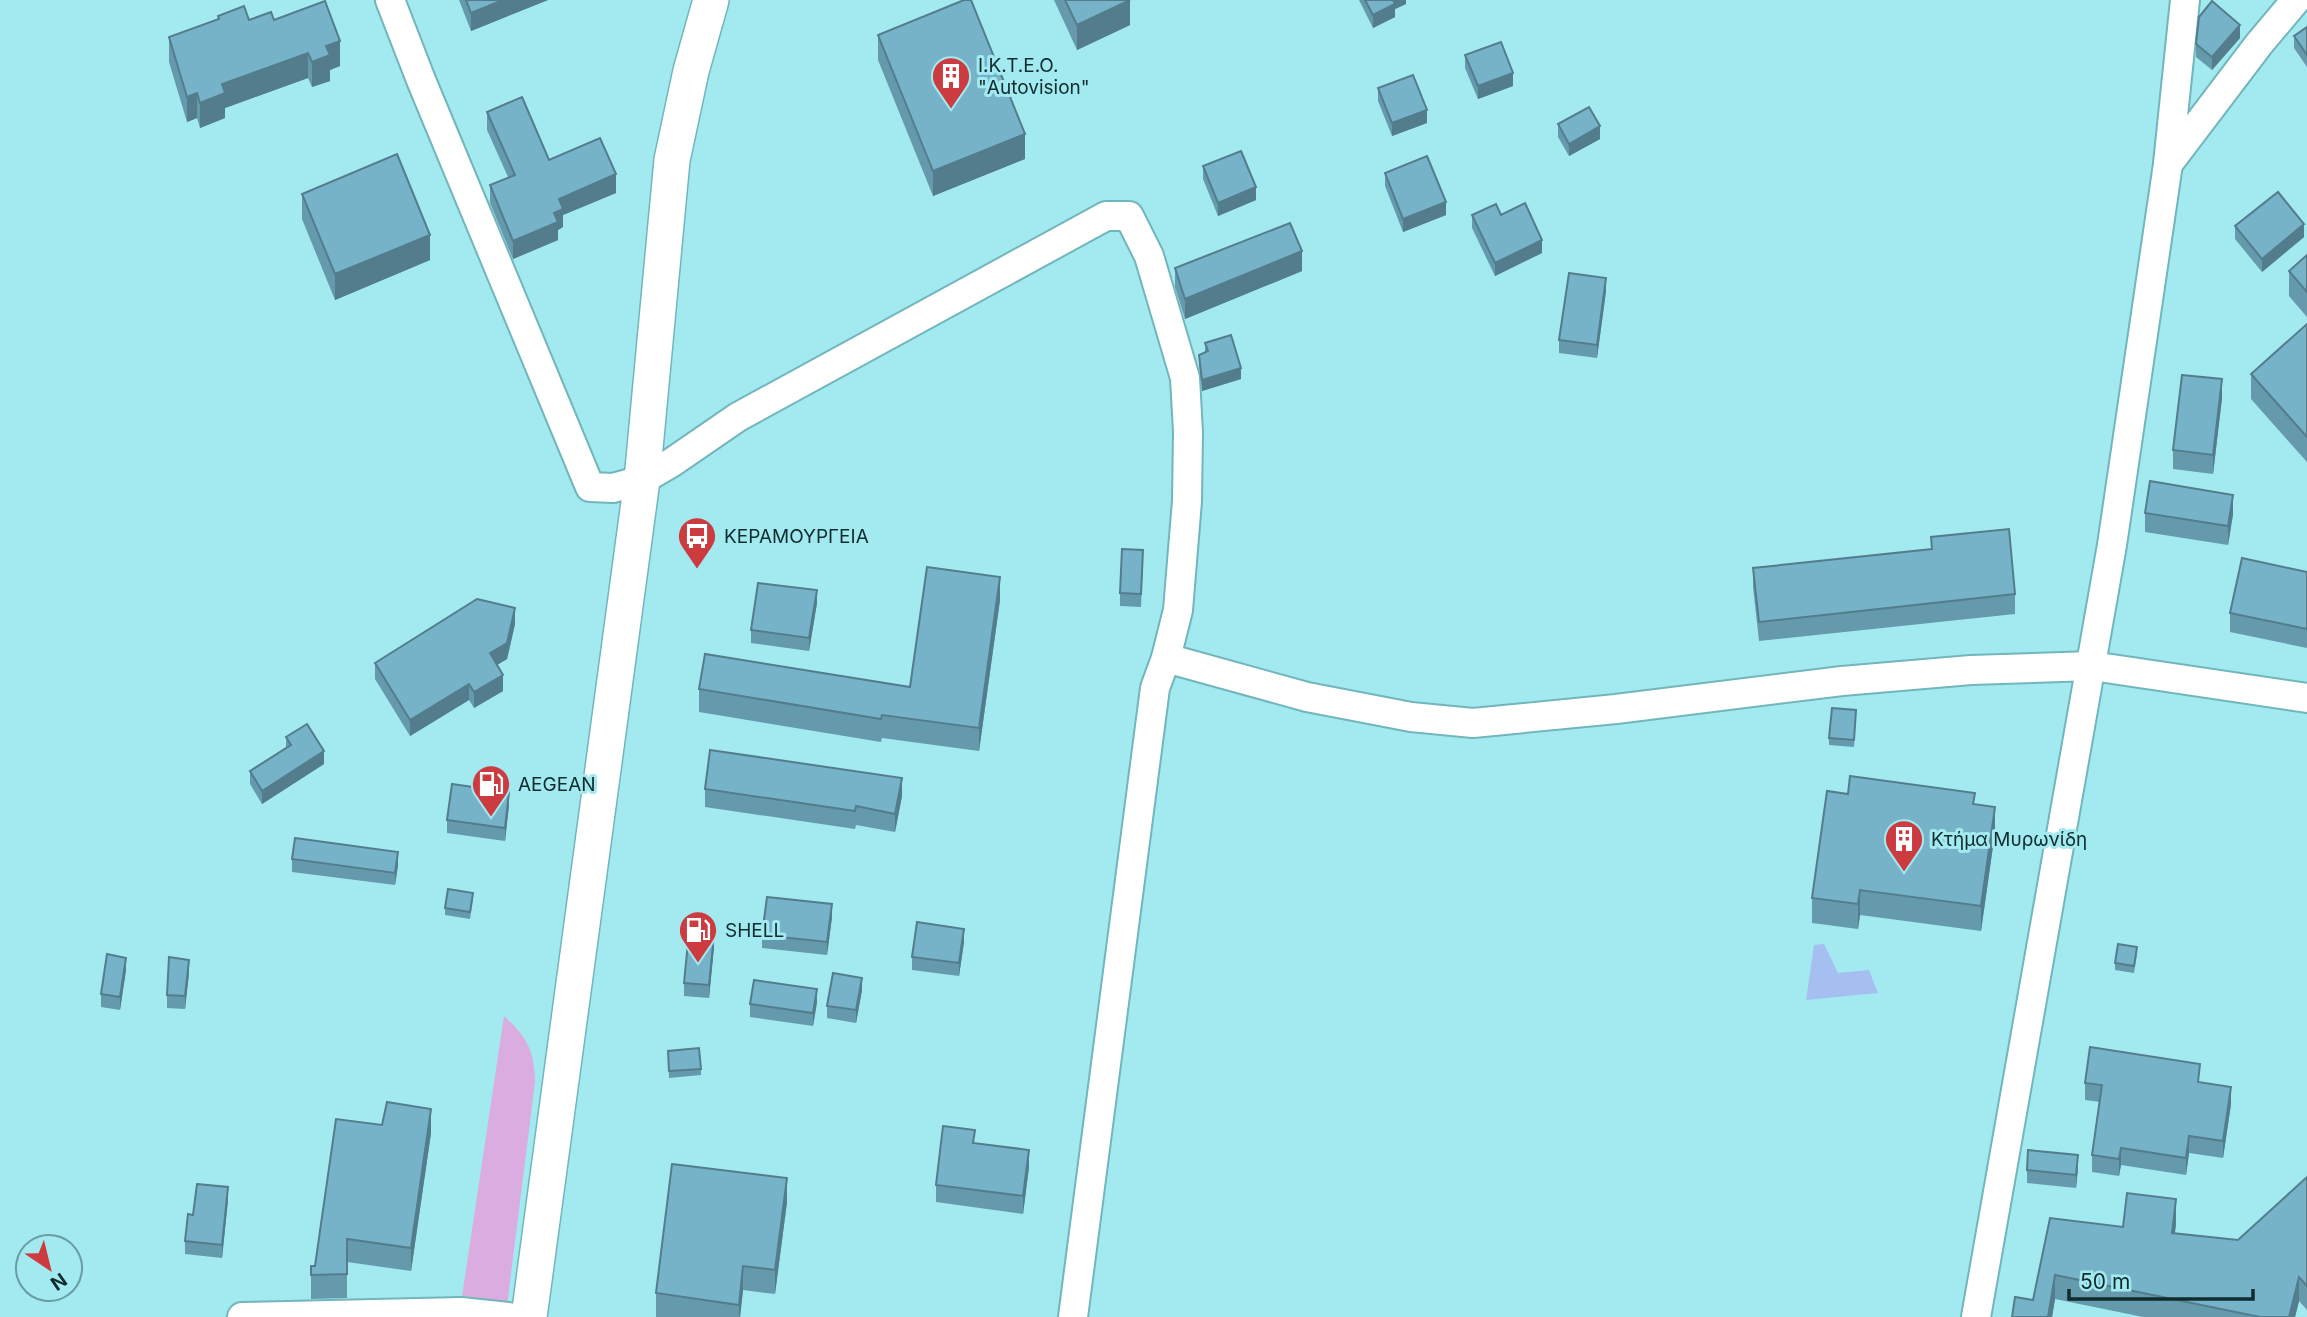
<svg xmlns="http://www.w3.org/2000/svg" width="2307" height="1317" viewBox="0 0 2307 1317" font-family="Inter,sans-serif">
<rect width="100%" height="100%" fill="#a3e9f0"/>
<path fill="#dbace0" d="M 504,1016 C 527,1037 534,1050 535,1082 L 507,1305 L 460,1310 Z"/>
<path fill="#a6bff1" d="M 1824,944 L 1838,973 L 1869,970 L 1878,993 L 1806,1000 L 1814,945 Z"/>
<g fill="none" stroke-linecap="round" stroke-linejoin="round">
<g stroke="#71b6bc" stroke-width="32">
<g id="minor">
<path d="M 390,0 L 421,80 L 590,487 L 613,488 L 642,480 L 671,463 L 738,417 L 1106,216 L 1129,216 L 1149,256 L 1185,378 L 1188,432 L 1187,501 L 1178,610 L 1166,658 L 1155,688 L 1073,1317"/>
<path d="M 2168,164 L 2185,0"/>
<path d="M 1166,658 L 1307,697 L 1411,717 L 1473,723 L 1616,709 L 1842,681 L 1971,670 L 2092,666 L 2307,698"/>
<path d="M 242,1317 L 461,1312 L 508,1317"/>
<path d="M 1976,1317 L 2112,545 L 2168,164 L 2259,44 L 2296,0"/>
</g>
</g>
<g stroke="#71b6bc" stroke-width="38">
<path id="tertiary" d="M 529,1317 L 642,480 L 672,160 L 691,71 L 711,0"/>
</g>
<use href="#minor" stroke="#fff" stroke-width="28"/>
<use href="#tertiary" stroke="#fff" stroke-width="35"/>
</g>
<g fill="#659aad">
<path d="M 459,0 L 548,0 L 471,31 Z"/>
<path d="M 1054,0 L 1130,0 L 1130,25 L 1077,50 Z"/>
<path d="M 1359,0 L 1406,0 L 1406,4 L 1395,9 L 1395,17 L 1373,28 Z"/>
<path d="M 218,16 L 249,20 L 274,20 L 340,66 L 330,70 L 330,81 L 312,87 L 308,78 L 225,108 L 225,118 L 200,128 L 197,118 L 187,122 L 169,62 L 169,37 L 218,19 Z"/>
<path d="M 2307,27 L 2307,67 L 2294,48 L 2294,36 Z"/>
<path d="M 878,35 L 1025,159 L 933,196 L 878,60 Z"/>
<path d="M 2240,38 L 2212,70 L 2196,57 L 2196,44 Z"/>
<path d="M 1465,55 L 1513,86 L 1478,99 L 1465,68 Z"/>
<path d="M 1378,88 L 1427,123 L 1392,136 L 1378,101 Z"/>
<path d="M 487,112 L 549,160 L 616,193 L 563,215 L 563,227 L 558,230 L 558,240 L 513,259 L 490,203 L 490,185 L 508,177 L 487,130 Z"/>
<path d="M 1558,124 L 1600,139 L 1569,156 L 1558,137 Z"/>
<path d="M 1203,166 L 1256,200 L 1218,216 L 1203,179 Z"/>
<path d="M 1385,173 L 1446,215 L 1403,232 L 1385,186 Z"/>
<path d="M 302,194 L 430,260 L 335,300 L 302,219 Z"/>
<path d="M 1472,215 L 1501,215 L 1542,253 L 1495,276 L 1472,228 Z"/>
<path d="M 2235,226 L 2304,237 L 2262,272 L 2235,239 Z"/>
<path d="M 2307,255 L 2307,317 L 2289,296 L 2289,271 Z"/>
<path d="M 1175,268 L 1302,271 L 1185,319 L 1175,287 Z"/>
<path d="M 1606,291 L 1597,358 L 1559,353 L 1559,340 Z"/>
<path d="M 2307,324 L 2307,462 L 2251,399 L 2251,374 Z"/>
<path d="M 1205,343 L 1241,379 L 1202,391 L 1199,365 L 1199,355 L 1205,352 Z"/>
<path d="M 2222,398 L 2213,474 L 2173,469 L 2173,450 Z"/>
<path d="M 2145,513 L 2233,514 L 2228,545 L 2145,532 Z"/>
<path d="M 1931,537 L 2015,594 L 2015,614 L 1759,641 L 1753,587 L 1753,568 L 1931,549 Z"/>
<path d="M 1143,563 L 1141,607 L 1120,606 L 1120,593 Z"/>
<path d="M 2307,572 L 2307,648 L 2230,632 L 2230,613 Z"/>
<path d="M 1000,600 L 979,751 L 882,738 L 881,742 L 699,712 L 699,689 L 910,687 Z"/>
<path d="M 817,603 L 809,651 L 751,643 L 751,630 Z"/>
<path d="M 515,624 L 507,659 L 497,665 L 503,691 L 474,708 L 469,700 L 410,736 L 375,679 L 375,663 Z"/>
<path d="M 1856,716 L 1854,747 L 1829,745 L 1829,738 Z"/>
<path d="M 286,737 L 324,764 L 262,804 L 250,784 L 250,771 L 286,747 Z"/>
<path d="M 705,789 L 902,796 L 895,832 L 856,825 L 855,829 L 705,807 Z"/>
<path d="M 1848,794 L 1975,804 L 1995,832 L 1981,931 L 1860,915 L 1858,929 L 1812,923 L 1812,898 Z"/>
<path d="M 509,805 L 505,841 L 447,833 L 447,820 Z"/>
<path d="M 292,859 L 398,865 L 395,885 L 292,872 Z"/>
<path d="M 473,899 L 470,919 L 445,915 L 445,908 Z"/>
<path d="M 832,917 L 827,955 L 762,948 L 762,935 Z"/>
<path d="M 964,942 L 959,976 L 912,970 L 912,957 Z"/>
<path d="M 714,947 L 709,998 L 684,996 L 684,983 Z"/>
<path d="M 2137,954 L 2134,973 L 2115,970 L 2115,963 Z"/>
<path d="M 126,970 L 120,1010 L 101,1007 L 101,994 Z"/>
<path d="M 189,973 L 185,1009 L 167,1008 L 167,995 Z"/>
<path d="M 862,990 L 856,1023 L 827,1018 L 827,1006 Z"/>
<path d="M 817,1002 L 813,1026 L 750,1017 L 750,1004 Z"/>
<path d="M 668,1051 L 701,1069 L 701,1075 L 669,1078 Z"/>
<path d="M 2200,1082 L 2231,1104 L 2223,1158 L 2189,1153 L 2186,1175 L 2121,1165 L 2119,1176 L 2092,1172 L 2092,1155 L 2100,1102 L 2085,1100 L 2085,1083 Z"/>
<path d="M 431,1133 L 411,1271 L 347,1262 L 347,1298 L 311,1299 L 311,1266 L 315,1266 Z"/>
<path d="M 1029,1167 L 1023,1214 L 936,1202 L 936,1185 Z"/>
<path d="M 2078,1168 L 2076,1188 L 2027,1183 L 2027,1170 Z"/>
<path d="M 2307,1177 L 2307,1310 L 2299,1301 L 2295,1317 L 2143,1317 L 2055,1299 L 2052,1317 L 2012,1317 L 2033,1300 L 2050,1218 L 2123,1227 L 2176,1223 L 2175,1233 L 2238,1240 Z"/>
<path d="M 228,1200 L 222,1258 L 185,1254 L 185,1241 L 193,1215 Z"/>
<path d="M 787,1202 L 775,1294 L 743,1290 L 740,1317 L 656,1317 L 656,1293 Z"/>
</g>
<g fill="#537d8d">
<path d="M 503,0 L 548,0 L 471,31 L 471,13 Z"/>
<path d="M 1130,0 L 1130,25 L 1077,50 L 1077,25 Z"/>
<path d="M 1392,0 L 1406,0 L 1406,4 L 1395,9 L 1395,17 L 1373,28 L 1373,15 Z"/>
<path d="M 2240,25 L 2240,38 L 2212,70 L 2212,57 Z"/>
<path d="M 340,41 L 340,66 L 330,70 L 330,81 L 312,87 L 312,62 L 326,46 Z"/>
<path d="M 308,53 L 308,78 L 225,108 L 225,118 L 200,128 L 200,103 L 222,84 Z"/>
<path d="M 1513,73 L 1513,86 L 1478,99 L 1478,86 Z"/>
<path d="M 197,93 L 197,118 L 187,122 L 187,97 Z"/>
<path d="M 1427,110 L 1427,123 L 1392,136 L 1392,123 Z"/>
<path d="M 1600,126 L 1600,139 L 1569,156 L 1569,144 Z"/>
<path d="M 1025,134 L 1025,159 L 933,196 L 933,171 Z"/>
<path d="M 616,174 L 616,193 L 563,215 L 563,227 L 558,230 L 558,240 L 513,259 L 513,241 L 554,213 L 559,199 Z"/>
<path d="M 1256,187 L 1256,200 L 1218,216 L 1218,203 Z"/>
<path d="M 1446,202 L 1446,215 L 1403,232 L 1403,219 Z"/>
<path d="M 2304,224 L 2304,237 L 2262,272 L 2262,259 Z"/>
<path d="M 430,235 L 430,260 L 335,300 L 335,274 Z"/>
<path d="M 1542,240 L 1542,253 L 1495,276 L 1495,263 Z"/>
<path d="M 1302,251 L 1302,271 L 1185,319 L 1185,299 Z"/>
<path d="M 1606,278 L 1606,291 L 1597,358 L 1597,345 Z"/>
<path d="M 1241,368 L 1241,379 L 1202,391 L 1202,380 Z"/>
<path d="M 2222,379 L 2222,398 L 2213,474 L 2213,455 Z"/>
<path d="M 2233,495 L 2233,514 L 2228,545 L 2228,526 Z"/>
<path d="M 1000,577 L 1000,600 L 979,751 L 979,728 Z"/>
<path d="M 817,590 L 817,603 L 809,651 L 809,638 Z"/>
<path d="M 515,608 L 515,624 L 507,659 L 490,669 L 490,653 Z"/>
<path d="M 503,675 L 503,691 L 474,708 L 474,692 Z"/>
<path d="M 469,684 L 469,700 L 410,736 L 410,720 Z"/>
<path d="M 324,751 L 324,764 L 262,804 L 262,791 Z"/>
<path d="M 902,778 L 902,796 L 895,832 L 895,814 Z"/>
<path d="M 509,792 L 509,805 L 505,841 L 505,828 Z"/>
<path d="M 1995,807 L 1995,832 L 1981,931 L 1981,906 Z"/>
<path d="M 398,852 L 398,865 L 395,885 L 395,873 Z"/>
<path d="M 1860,890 L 1860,915 L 1858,929 L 1858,904 Z"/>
<path d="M 832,904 L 832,917 L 827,955 L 827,942 Z"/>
<path d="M 964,929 L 964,942 L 959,976 L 959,963 Z"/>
<path d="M 714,934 L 714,947 L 709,998 L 709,985 Z"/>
<path d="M 126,958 L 126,970 L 120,1010 L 120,997 Z"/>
<path d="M 189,960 L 189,973 L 185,1009 L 185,996 Z"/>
<path d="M 862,978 L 862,990 L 856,1023 L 856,1010 Z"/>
<path d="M 817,989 L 817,1002 L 813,1026 L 813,1013 Z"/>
<path d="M 2231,1087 L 2231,1104 L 2223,1158 L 2223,1141 Z"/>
<path d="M 431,1109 L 431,1133 L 411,1271 L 411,1248 Z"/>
<path d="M 2189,1136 L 2189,1153 L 2186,1175 L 2186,1158 Z"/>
<path d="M 2121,1148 L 2121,1165 L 2119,1176 L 2119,1159 Z"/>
<path d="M 1029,1150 L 1029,1167 L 1023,1214 L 1023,1196 Z"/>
<path d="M 2078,1155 L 2078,1168 L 2076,1188 L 2076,1175 Z"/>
<path d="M 787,1178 L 787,1202 L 775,1294 L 775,1270 Z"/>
<path d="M 228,1187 L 228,1200 L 222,1258 L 222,1245 Z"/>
<path d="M 2176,1199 L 2176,1223 L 2172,1257 L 2172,1233 Z"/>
<path d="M 743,1266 L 743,1290 L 740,1317 L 739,1317 L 739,1305 Z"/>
<path d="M 2055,1275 L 2055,1299 L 2052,1317 L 2048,1317 Z"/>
<path d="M 2299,1277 L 2299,1301 L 2295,1317 L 2289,1317 Z"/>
</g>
<g fill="#76b3c9" stroke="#537d8d" stroke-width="2">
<path d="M 466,0 L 503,0 L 471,13 Z"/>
<path d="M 964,0 L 971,0 L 1025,134 L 933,171 L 878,35 Z"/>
<path d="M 1065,0 L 1130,0 L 1077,25 Z"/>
<path d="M 1365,0 L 1393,0 L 1395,4 L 1373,15 Z"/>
<path d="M 325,1 L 340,41 L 326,46 L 330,55 L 312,62 L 308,53 L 222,84 L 225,93 L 200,103 L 197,93 L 187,97 L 169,37 L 219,19 L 218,16 L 244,6 L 249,20 L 271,12 L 274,20 Z"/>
<path d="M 2212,1 L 2240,25 L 2212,57 L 2196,44 L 2199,17 Z"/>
<path d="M 2307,27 L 2307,55 L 2294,36 Z"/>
<path d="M 1501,42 L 1513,73 L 1478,86 L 1465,55 Z"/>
<path d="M 1413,75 L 1427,110 L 1392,123 L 1378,88 Z"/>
<path d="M 522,97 L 549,160 L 600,138 L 616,174 L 559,199 L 563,209 L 554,213 L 558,222 L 513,241 L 490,185 L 515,175 L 487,112 Z"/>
<path d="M 1589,107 L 1600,126 L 1569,144 L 1558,124 Z"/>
<path d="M 1241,151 L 1256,187 L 1218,203 L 1203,166 Z"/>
<path d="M 397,154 L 430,235 L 335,274 L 302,194 Z"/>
<path d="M 1427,156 L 1446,202 L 1403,219 L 1385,173 Z"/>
<path d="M 2278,192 L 2304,224 L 2262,259 L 2235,226 Z"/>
<path d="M 1525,203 L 1542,240 L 1495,263 L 1472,215 L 1496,204 L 1501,215 Z"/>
<path d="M 1290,223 L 1302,251 L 1185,299 L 1175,268 Z"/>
<path d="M 2307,255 L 2307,292 L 2289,271 Z"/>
<path d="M 1569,273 L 1606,278 L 1597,345 L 1559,340 Z"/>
<path d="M 2307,324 L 2307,437 L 2251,374 Z"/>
<path d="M 1231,335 L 1241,368 L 1202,380 L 1199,355 L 1208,351 L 1205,343 Z"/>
<path d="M 2182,375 L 2222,379 L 2213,455 L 2173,450 Z"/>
<path d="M 2150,481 L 2233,495 L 2228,526 L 2145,513 Z"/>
<path d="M 2009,529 L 2015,594 L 1759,622 L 1753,568 L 1932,549 L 1931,537 Z"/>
<path d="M 1122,549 L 1143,550 L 1141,594 L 1120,593 Z"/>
<path d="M 2242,558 L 2307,572 L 2307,629 L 2230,613 Z"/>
<path d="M 927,567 L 1000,577 L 979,728 L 882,715 L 881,719 L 699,689 L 705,654 L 910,687 Z"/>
<path d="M 758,583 L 817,590 L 809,638 L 751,630 Z"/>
<path d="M 477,599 L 515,608 L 507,643 L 490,653 L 503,675 L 474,692 L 469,684 L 410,720 L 375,663 Z"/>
<path d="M 1832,708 L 1856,710 L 1854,740 L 1829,738 Z"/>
<path d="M 307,724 L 324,751 L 262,791 L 250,771 L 291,745 L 286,737 Z"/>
<path d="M 710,750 L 902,778 L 895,814 L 856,806 L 855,811 L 705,789 Z"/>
<path d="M 1850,776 L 1975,793 L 1973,804 L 1995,807 L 1981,906 L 1860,890 L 1858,904 L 1812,898 L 1827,791 L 1848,794 Z"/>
<path d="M 452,784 L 509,792 L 505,828 L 447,820 Z"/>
<path d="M 295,838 L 398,852 L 395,873 L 292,859 Z"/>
<path d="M 448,889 L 473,893 L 470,912 L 445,908 Z"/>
<path d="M 767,897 L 832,904 L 827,942 L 762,935 Z"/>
<path d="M 917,922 L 964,929 L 959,963 L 912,957 Z"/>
<path d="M 689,932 L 714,934 L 709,985 L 684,983 Z"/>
<path d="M 2118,944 L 2137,947 L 2134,966 L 2115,963 Z"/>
<path d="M 107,954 L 126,958 L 120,997 L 101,994 Z"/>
<path d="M 169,957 L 189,960 L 185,996 L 167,995 Z"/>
<path d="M 833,973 L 862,978 L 856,1010 L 827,1006 Z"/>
<path d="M 754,980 L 817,989 L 813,1013 L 750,1004 Z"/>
<path d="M 2090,1047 L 2200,1064 L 2198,1082 L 2231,1087 L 2223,1141 L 2189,1136 L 2186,1158 L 2121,1148 L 2119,1159 L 2092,1155 L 2102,1085 L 2085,1083 Z"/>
<path d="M 699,1048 L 701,1069 L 669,1071 L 668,1051 Z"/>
<path d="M 387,1102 L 431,1109 L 411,1248 L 347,1239 L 347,1274 L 311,1275 L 311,1266 L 315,1266 L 336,1119 L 382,1125 Z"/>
<path d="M 943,1126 L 975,1130 L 973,1143 L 1029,1150 L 1023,1196 L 936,1185 Z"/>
<path d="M 2028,1150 L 2078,1155 L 2076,1175 L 2027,1170 Z"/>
<path d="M 672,1164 L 787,1178 L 775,1270 L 743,1266 L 739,1305 L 656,1293 Z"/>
<path d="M 2307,1177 L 2307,1286 L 2299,1277 L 2289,1317 L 2260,1317 L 2055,1275 L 2048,1317 L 2012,1317 L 2015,1297 L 2033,1300 L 2050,1218 L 2123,1227 L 2127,1193 L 2176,1199 L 2172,1233 L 2238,1240 Z"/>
<path d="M 197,1184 L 228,1187 L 222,1245 L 185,1241 L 188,1214 L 193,1215 Z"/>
</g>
<defs>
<g id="building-pin" transform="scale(2.0125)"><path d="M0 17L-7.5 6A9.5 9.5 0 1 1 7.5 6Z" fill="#cb3b3f" stroke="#a3e9f0"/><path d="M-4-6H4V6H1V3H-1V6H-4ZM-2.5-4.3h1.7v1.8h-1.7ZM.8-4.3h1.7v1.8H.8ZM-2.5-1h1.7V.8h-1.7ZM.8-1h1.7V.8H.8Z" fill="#fff"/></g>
<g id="bus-pin" transform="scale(2.0125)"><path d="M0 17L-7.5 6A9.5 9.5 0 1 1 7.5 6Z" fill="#cb3b3f" stroke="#a3e9f0"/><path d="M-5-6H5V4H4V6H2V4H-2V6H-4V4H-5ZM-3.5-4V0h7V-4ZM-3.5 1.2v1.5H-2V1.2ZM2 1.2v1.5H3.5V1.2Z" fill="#fff"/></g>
<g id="fuel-pin" transform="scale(2.0125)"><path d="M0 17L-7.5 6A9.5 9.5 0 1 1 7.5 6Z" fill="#cb3b3f" stroke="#a3e9f0"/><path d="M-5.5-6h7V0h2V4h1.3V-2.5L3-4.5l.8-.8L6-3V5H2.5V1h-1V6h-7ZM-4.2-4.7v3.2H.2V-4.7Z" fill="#fff"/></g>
</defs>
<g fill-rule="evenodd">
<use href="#building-pin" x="951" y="76"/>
<use href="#bus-pin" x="697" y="536"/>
<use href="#fuel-pin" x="491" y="784"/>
<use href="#building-pin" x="1904" y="839"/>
<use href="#fuel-pin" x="698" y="930"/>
</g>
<g text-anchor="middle" stroke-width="6" stroke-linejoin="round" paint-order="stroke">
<g font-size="19" fill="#0f2c2f" stroke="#a3e9f0" text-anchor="start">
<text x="978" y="72">I.Κ.Τ.Ε.Ο.<tspan x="978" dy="22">"Autovision"</tspan></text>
<text x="724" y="543">ΚΕΡΑΜΟΥΡΓΕΙΑ</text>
<text x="518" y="791">AEGEAN</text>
<text x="1931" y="846">Κτήμα Μυρωνίδη</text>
<text x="725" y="937">SHELL</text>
</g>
</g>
<g transform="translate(49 1268) rotate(145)"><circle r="33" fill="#a3e9f0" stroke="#689da3" stroke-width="2"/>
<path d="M0-5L12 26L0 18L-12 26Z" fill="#cb3b3f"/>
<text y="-10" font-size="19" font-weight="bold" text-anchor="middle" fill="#0f2c2f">N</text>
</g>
<path d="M2069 1289v10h184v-10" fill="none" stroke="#0f2c2f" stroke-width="3.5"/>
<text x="2080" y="1289" font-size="21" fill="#0f2c2f" stroke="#a3e9f0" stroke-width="5" paint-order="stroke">50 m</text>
</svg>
